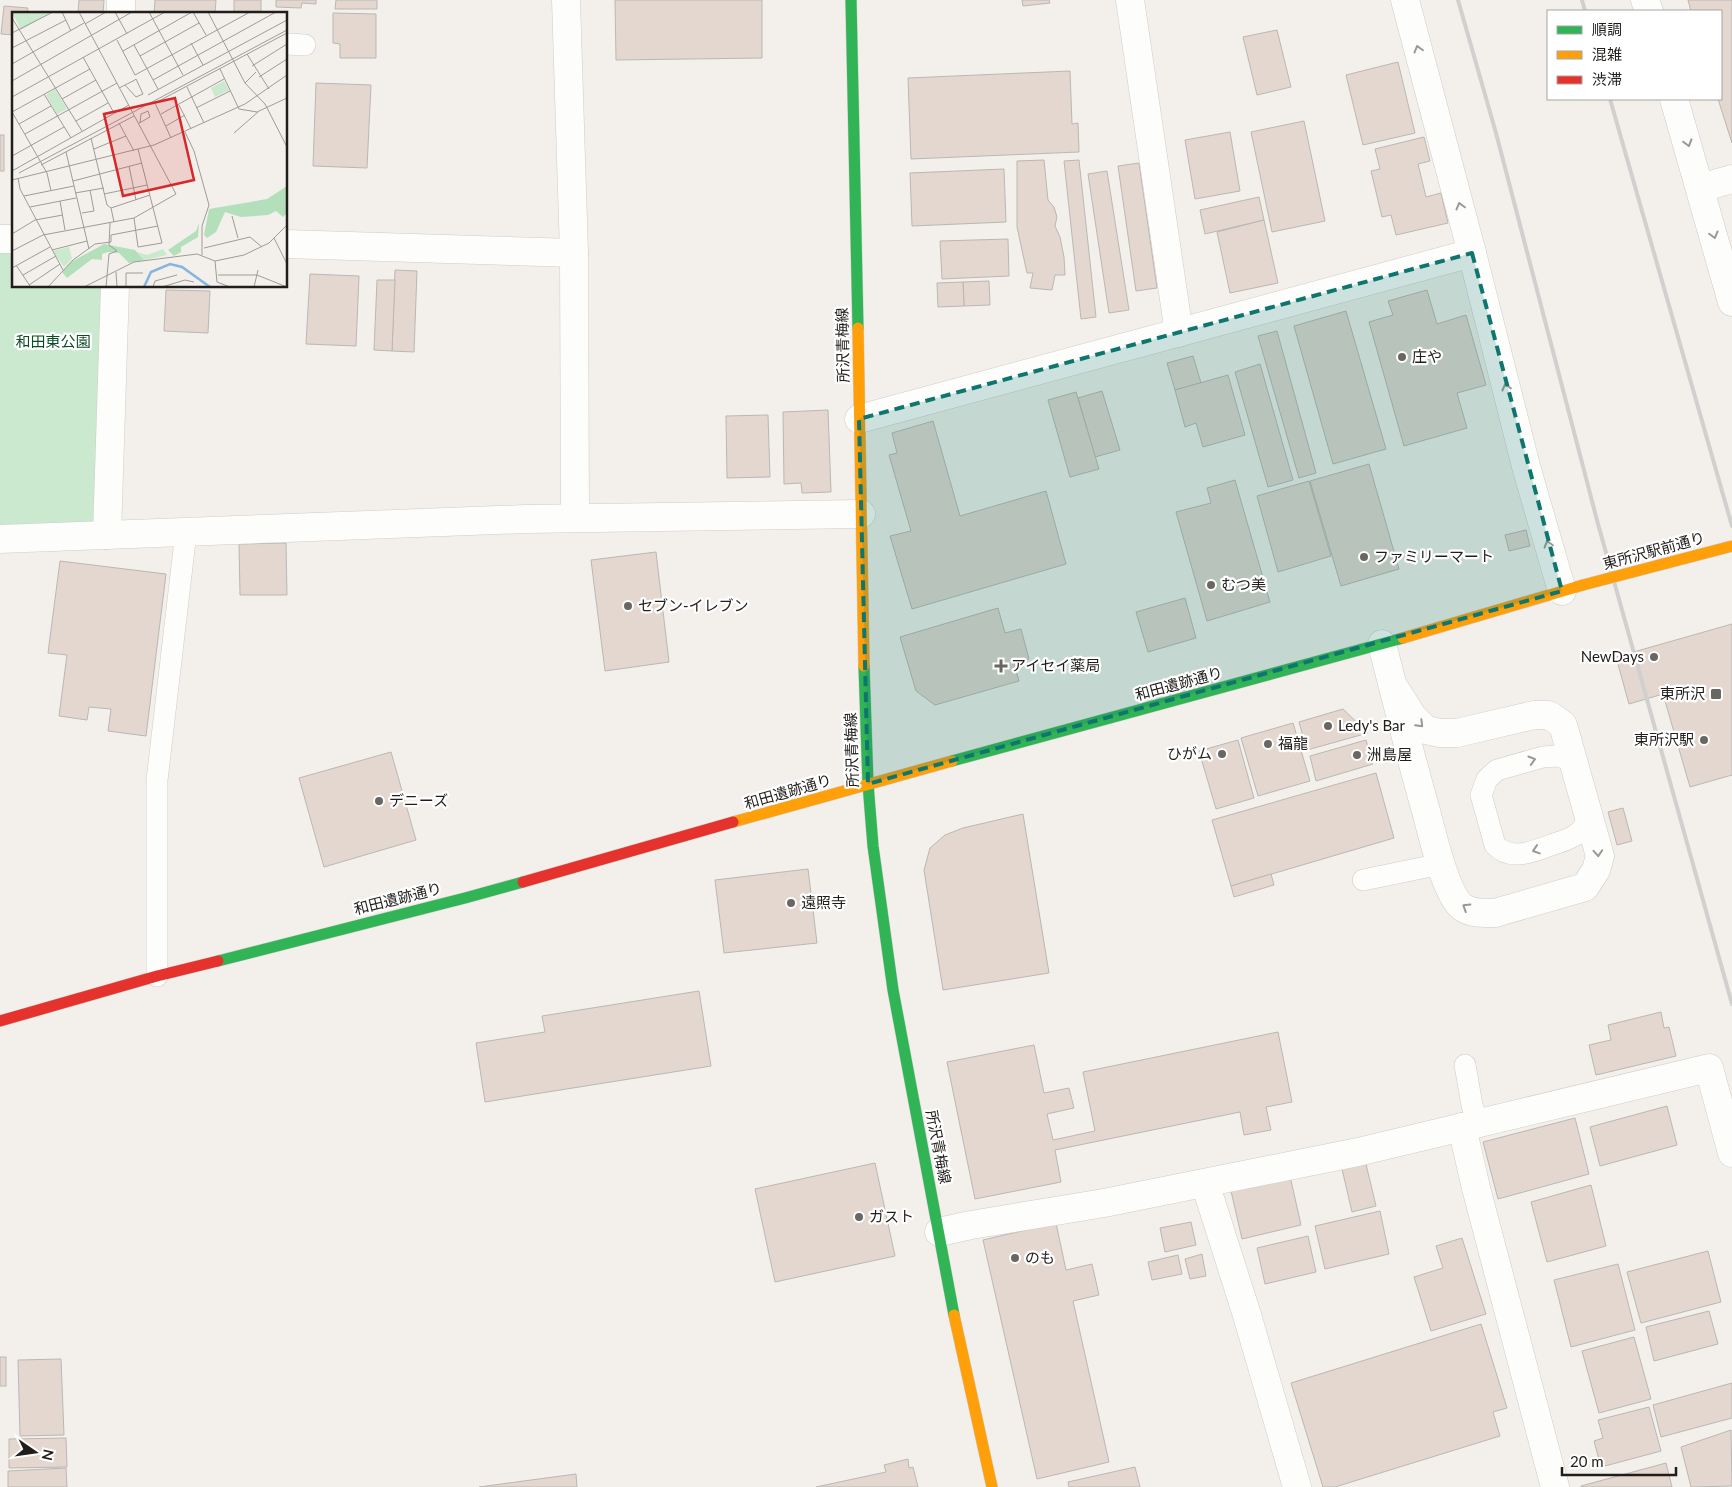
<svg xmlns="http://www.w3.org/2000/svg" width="1732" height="1487" viewBox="0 0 1732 1487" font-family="Lato,'Noto Sans JP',sans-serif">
<rect width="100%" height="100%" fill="#f3efea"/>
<path fill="#cbe9ce" d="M 0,250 L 14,250 L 14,286 L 108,286 L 100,522 L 0,525 Z"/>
<g fill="#e3d7cf" stroke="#bbb7b4">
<path d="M 79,0 L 104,0 L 103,14 L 78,12 Z"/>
<path d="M 155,0 L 216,0 L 215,14 L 154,14 Z"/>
<rect x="234" y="0" width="27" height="14"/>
<path d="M 276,0 L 316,0 L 316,4 L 302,3 L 301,8 L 276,7 Z"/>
<path d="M 336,0 L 377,0 L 377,9 L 335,9 Z"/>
<path d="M 615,0 L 762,0 L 762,58 L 616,60 Z"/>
<path d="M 1022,0 L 1049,0 L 1050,3 L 1023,6 Z"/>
<path d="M 1688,0 L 1732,0 L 1732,143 L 1718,99 L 1721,99 L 1721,11 L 1691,11 Z"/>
<path d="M 4,6 L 28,8 L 27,14 L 14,14 L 14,35 L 1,34 Z"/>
<path d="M 333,13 L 376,14 L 376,58 L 340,58 L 340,44 L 333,43 Z"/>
<path d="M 1277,30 L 1291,87 L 1257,95 L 1243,37 Z"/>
<path d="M 1398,62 L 1415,133 L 1363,145 L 1346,75 Z"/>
<path d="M 1070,71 L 1072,124 L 1078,123 L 1079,152 L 911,159 L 908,78 Z"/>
<path d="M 316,83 L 371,85 L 367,168 L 313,166 Z"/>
<path d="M 1304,121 L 1325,221 L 1272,232 L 1251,132 Z"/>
<path d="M 1230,132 L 1240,191 L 1195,199 L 1185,140 Z"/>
<rect x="0" y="135" width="4" height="36"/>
<path d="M 1424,137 L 1430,161 L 1418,164 L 1426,197 L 1441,193 L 1448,223 L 1396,235 L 1391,215 L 1382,217 L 1371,171 L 1380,169 L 1375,149 Z"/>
<path d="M 1044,160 L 1048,200 L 1054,207 L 1057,217 L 1055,226 L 1060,237 L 1064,257 L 1065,275 L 1055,275 L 1052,290 L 1030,288 L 1033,273 L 1027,273 L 1017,227 L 1017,161 Z"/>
<path d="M 1079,160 L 1096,317 L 1081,319 L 1064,161 Z"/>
<path d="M 1139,163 L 1157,288 L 1136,291 L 1118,166 Z"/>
<path d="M 1004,169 L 1006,222 L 912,226 L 910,173 Z"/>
<path d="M 1107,171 L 1129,310 L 1109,313 L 1088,174 Z"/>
<path d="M 1259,197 L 1264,220 L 1205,234 L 1200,210 Z"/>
<path d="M 1264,220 L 1278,283 L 1230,293 L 1217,232 Z"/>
<path d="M 1008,239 L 1009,276 L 942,279 L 940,241 Z"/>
<path d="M 395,270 L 417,271 L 414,352 L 392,351 Z"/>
<path d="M 310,274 L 359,276 L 356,346 L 306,344 Z"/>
<path d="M 377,280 L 395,280 L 392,351 L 374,350 Z"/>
<path d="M 989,281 L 990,305 L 964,306 L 963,282 Z"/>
<path d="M 963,282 L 964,306 L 938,307 L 937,283 Z"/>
<path d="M 166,290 L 210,291 L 208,333 L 164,331 Z"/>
<path d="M 1427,290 L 1437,324 L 1466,315 L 1486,385 L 1457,393 L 1467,428 L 1404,446 L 1369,322 L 1393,315 L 1388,301 Z"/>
<path d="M 1346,311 L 1386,449 L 1333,464 L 1294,326 Z"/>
<path d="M 1277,331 L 1316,473 L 1299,478 L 1258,336 Z"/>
<path d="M 1193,356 L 1201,383 L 1175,390 L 1167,363 Z"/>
<path d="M 1260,364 L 1293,480 L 1268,487 L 1235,372 Z"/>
<path d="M 1228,375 L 1245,435 L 1203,447 L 1196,423 L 1185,427 L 1175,390 Z"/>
<path d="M 1102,391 L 1120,450 L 1095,457 L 1078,398 Z"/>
<path d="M 1076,392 L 1099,469 L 1070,477 L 1048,400 Z"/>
<path d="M 828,410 L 831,492 L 802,493 L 801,483 L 784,484 L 783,412 Z"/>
<path d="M 768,415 L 770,477 L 727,478 L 726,416 Z"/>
<path d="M 933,421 L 960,516 L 1046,491 L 1066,564 L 912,609 L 890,536 L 911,531 L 889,455 L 897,453 L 892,433 Z"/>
<path d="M 1369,464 L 1399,569 L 1341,586 L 1310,481 Z"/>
<path d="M 1235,480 L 1270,602 L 1207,621 L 1176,512 L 1211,503 L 1207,488 Z"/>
<path d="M 1309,481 L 1331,556 L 1278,572 L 1257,496 Z"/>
<path d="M 1526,530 L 1530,546 L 1509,551 L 1505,535 Z"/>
<path d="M 286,543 L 287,595 L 240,595 L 239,544 Z"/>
<path d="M 656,552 L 669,662 L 605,671 L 591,560 Z"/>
<path d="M 60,561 L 166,574 L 146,736 L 108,731 L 111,709 L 89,707 L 87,720 L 59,716 L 67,655 L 48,653 Z"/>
<path d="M 1185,598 L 1196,638 L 1148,652 L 1136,612 Z"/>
<path d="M 998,608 L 1005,633 L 1021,629 L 1029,659 L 1014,664 L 1019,681 L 935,705 L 916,691 L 900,637 Z"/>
<path d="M 1732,624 L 1732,775 L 1690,787 L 1663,694 L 1629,704 L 1616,657 Z"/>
<path d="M 1343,709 L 1368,733 L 1307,750 L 1299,722 Z"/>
<path d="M 1293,723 L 1310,781 L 1258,796 L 1241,738 Z"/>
<path d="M 1238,740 L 1254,798 L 1216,809 L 1199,751 Z"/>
<path d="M 1366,740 L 1373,764 L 1316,781 L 1310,756 Z"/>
<path d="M 391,752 L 416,840 L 324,867 L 299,778 Z"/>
<path d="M 1376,773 L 1394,838 L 1231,886 L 1212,820 Z"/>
<path d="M 1623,808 L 1632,841 L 1617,845 L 1608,812 Z"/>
<path d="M 1023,814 L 1049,973 L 943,990 L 924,870 L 930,848 L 945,835 L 963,828 Z"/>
<path d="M 808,869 L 817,943 L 724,953 L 715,880 Z"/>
<path d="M 1271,874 L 1274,885 L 1234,897 L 1231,886 Z"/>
<path d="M 699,991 L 711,1066 L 485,1102 L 476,1043 L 545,1032 L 542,1016 Z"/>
<path d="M 1661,1012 L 1664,1028 L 1669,1027 L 1676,1056 L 1596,1075 L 1589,1045 L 1611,1040 L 1608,1025 Z"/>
<path d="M 1278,1032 L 1292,1102 L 1266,1107 L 1271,1130 L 1244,1135 L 1240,1112 L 1055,1150 L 1061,1182 L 975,1199 L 947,1062 L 1034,1045 L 1044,1093 L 1069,1088 L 1074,1108 L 1047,1114 L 1053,1140 L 1095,1131 L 1083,1072 Z"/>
<path d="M 1667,1106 L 1677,1145 L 1600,1166 L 1590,1127 Z"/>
<path d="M 1575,1118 L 1589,1174 L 1498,1199 L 1483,1142 Z"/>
<path d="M 875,1163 L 895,1256 L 775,1282 L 755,1189 Z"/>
<path d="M 1366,1164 L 1376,1206 L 1352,1212 L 1342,1169 Z"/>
<path d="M 1290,1176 L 1301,1225 L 1242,1239 L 1231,1191 Z"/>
<path d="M 1591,1185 L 1606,1246 L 1547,1262 L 1531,1202 Z"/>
<path d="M 1380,1211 L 1389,1254 L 1325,1269 L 1315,1226 Z"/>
<path d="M 1191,1222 L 1196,1245 L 1165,1252 L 1160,1228 Z"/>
<path d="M 1056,1223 L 1066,1270 L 1092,1264 L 1099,1295 L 1073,1301 L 1109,1462 L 1037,1479 L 983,1240 Z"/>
<path d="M 1308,1236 L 1316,1272 L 1265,1284 L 1257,1248 Z"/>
<path d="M 1462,1238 L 1486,1314 L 1431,1331 L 1414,1277 L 1443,1268 L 1436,1246 Z"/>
<path d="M 1708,1251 L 1721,1302 L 1641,1323 L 1627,1272 Z"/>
<path d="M 1202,1254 L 1206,1276 L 1190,1279 L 1185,1259 Z"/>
<path d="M 1178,1255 L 1182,1274 L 1152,1280 L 1148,1262 Z"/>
<path d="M 1618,1264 L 1635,1330 L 1571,1347 L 1554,1280 Z"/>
<path d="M 1709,1311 L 1718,1344 L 1654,1361 L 1646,1327 Z"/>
<path d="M 1481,1324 L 1507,1408 L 1493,1412 L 1500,1436 L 1335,1487 L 1323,1487 L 1291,1383 Z"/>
<path d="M 1634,1337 L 1651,1399 L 1599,1413 L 1582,1351 Z"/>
<rect x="0" y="1357" width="6" height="29"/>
<path d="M 61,1359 L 64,1435 L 20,1436 L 18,1360 Z"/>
<path d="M 1732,1383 L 1732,1418 L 1661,1437 L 1653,1405 Z"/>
<path d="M 1649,1407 L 1661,1451 L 1601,1467 L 1594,1441 L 1603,1438 L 1598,1420 Z"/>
<path d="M 1731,1430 L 1732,1486 L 1691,1487 L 1681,1447 Z"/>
<path d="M 66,1438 L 67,1467 L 9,1468 L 9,1439 Z"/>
<path d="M 908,1459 L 909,1468 L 913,1467 L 918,1487 L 816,1487 L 886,1472 L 884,1465 Z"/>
<path d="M 1666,1463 L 1672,1487 L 1581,1487 L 1581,1486 Z"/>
<path d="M 1135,1467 L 1140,1487 L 1069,1487 L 1068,1482 Z"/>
<path d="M 66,1468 L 67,1487 L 8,1487 L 8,1471 Z"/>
<path d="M 576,1474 L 577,1487 L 479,1487 Z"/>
</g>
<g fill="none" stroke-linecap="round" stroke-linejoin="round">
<g stroke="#d0cdc9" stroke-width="22">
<g id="lane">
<path d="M 286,44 L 305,45"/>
<path d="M 1576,767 L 1567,759 L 1557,756 L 1543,757 L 1497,770 L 1487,779 L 1481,795 L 1495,845 C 1511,862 1535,851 1554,844 C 1560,842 1567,840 1572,837 C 1581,833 1586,825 1590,817"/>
<path d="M 1363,880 L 1441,864"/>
<path d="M 157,976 L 157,780 L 186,532"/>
<path d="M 1465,1065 L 1472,1105 L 1478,1124"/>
</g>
</g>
<g stroke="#d0cdc9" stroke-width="29">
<g id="street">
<path d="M 566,0 L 574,253 L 575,517"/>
<path d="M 1130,0 L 1179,333"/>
<path d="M 1405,0 L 1472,253 L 1527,470 L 1562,591"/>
<path d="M 1645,0 L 1649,11"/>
<path d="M 121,14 L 121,0"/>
<path d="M 1674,99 L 1732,302"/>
<path d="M 1701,188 L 1732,179"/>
<path d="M 0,239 L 14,239"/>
<path d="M 286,244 L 574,253"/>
<path d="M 859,419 L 1472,253"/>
<path d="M 107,535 L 115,286"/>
<path d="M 0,539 L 526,519 L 861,514"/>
<path d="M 1382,644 C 1396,699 1410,755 1426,811 C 1432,833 1445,893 1462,907 C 1472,914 1484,913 1495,913 L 1585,887 L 1596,870 L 1600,856 L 1563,725 L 1549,715 L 1534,715 L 1457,733 L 1440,733 L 1426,730 L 1413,717 L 1392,684"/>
<path d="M 1462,1127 L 1476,1188 L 1555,1487"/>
<path d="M 1205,1183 L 1247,1315 L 1297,1487"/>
<path d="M 939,1232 L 971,1225 L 1104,1203 L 1358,1152 L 1709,1068 L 1732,1153"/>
</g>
</g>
<g stroke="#d0cdc9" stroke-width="12">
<g id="fast">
<path d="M 851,0 L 858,328"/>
<path d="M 864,666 L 868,784 L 873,846 L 893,990 L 954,1315"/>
<path d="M 952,761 L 1403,638"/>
<path d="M 218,961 L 465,898 L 523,882"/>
</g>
</g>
<g stroke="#d0cdc9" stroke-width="12">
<g id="slow">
<path d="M 858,328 L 864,666"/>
<path d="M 1403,638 L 1583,585"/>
<path d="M 733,822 L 952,761"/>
<path d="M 954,1315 L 992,1487"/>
</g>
</g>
<g stroke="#d0cdc9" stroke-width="12">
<g id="jam">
<path d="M 523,882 L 733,822"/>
<path d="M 0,1021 L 157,976 L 218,961"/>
</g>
</g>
<use href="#lane" stroke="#fdfdfc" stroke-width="21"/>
<use href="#street" stroke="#fdfdfc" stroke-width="28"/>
<use href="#fast" stroke="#30b455" stroke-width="11"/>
<use href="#slow" stroke="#ff9f0a" stroke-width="11"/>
<use href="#jam" stroke="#e5322d" stroke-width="11"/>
<g stroke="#d1d0ce" stroke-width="4">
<path d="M 1458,0 L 1496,133 L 1598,524 L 1732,1004"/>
<path d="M 1582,0 L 1585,11"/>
<path d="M 1610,99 L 1732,526"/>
</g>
<g stroke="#d0cdc9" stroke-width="12" stroke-linecap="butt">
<path id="slow-bridge" d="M 1583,585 L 1732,546"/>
</g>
<use href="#slow-bridge" stroke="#ff9f0a" stroke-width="11"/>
</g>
<defs><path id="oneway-chevron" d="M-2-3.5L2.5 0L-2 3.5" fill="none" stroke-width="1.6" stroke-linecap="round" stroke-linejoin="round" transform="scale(1.25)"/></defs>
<g stroke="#9a9896">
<use href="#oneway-chevron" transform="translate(1418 49) rotate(-105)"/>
<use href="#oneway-chevron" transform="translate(1688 143) rotate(74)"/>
<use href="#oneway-chevron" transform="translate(1460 206) rotate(-105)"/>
<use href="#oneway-chevron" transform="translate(1714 235) rotate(75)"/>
<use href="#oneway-chevron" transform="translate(1506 387) rotate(-104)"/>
<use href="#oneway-chevron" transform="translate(1548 544) rotate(-106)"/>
<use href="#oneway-chevron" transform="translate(1420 724) rotate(45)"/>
<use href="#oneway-chevron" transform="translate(1532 760) rotate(-16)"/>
<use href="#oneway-chevron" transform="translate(1536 850) rotate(162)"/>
<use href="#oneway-chevron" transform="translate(1598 853) rotate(86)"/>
<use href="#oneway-chevron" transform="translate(1466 907) rotate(-148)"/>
</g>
<path fill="#0f766e" fill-opacity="0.2" stroke="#0f766e" stroke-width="4" stroke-dasharray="10 6" stroke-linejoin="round" d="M 1472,253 L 1562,591 L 868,784 L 859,419 Z"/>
<g fill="#6a6663" stroke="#fff" stroke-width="2">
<circle cx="1402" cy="357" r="5"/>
<circle cx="1364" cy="557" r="5"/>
<circle cx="1211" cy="585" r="5"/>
<circle cx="628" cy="606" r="5"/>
<circle cx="1654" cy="657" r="5"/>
<path d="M998.5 658.5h5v5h5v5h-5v5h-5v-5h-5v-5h5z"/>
<rect x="1710" y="688" width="12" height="12" rx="2.5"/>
<circle cx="1328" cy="726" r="5"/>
<circle cx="1704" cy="740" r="5"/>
<circle cx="1268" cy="744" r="5"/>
<circle cx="1222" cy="754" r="5"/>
<circle cx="1357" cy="755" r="5"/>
<circle cx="379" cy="801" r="5"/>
<circle cx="791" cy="903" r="5"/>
<circle cx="859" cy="1217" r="5"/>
<circle cx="1015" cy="1258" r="5"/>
</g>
<g text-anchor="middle" stroke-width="4.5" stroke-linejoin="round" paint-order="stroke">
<g font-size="15" fill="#0c4c25" stroke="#fff">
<text x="53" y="347">和田東公園</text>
</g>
<g font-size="15" fill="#201d1a" stroke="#fff">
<text transform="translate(843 345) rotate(-91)" y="5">所沢青梅線</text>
<text transform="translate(1654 551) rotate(-15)" y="5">東所沢駅前通り</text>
<text transform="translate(1179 684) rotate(-15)" y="5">和田遺跡通り</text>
<text transform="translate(852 750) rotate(-92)" y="5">所沢青梅線</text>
<text transform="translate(788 792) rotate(-16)" y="5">和田遺跡通り</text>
<text transform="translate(398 899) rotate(-14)" y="5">和田遺跡通り</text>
<text transform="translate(938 1147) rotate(79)" y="5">所沢青梅線</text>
</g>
<g font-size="15" fill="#201d1a" stroke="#fff" text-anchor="start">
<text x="1412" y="362">庄や</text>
<text x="1374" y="562">ファミリーマート</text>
<text x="1221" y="590">むつ美</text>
<text x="638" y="611">セブン-イレブン</text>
<text x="1644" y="662" text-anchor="end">NewDays</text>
<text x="1011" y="671">アイセイ薬局</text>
<text x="1705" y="699" text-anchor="end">東所沢</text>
<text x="1338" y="731">Ledy's Bar</text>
<text x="1694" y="745" text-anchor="end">東所沢駅</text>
<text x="1278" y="749">福龍</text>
<text x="1212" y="759" text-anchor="end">ひがム</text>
<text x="1367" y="760">洲島屋</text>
<text x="389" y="806">デニーズ</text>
<text x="801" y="908">遠照寺</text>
<text x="869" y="1222">ガスト</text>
<text x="1025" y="1263">のも</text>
</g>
</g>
<g transform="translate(12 12)">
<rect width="275" height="275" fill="#f3efea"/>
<path d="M 0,0 L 39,0 L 9,18 ZM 212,69 L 217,78 L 203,85 L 199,76 ZM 43,77 L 55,97 L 45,102 L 34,83 ZM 57,235 L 60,247 L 52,255 L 41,239 ZM 151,237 L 155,243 L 132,248 L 125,240 L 135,243 Z" fill="#cbe9ce"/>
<path d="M 275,174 L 275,201 L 271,205 L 264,199 L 256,203 L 229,205 L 213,200 L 204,220 L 195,226 L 192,223 L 197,197 L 255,187 ZM 187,211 L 186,225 L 169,235 L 169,240 L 162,244 L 156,238 L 184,219 ZM 92,232 L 123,238 L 132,248 L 117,251 L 107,241 L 96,240 L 90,242 L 90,248 L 80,247 L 55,266 L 50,260 L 59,250 Z" fill="#b3e0bb"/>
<path fill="none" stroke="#86b5e2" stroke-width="2.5" d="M 132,275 L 139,260 L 158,252 L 170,255 L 198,275"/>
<path fill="none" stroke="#9f9b97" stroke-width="1" d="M 50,0 L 59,19M 103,0 L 115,22M 137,0 L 171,63M 181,0 L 194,23M 196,0 L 233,71 L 253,92 L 275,135M 0,6 L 70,119M 73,12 L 94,0M 0,21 L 41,0M 105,28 L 123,63 L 238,0M 179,31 L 191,53M 122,33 L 146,77M 0,36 L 54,8M 111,39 L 180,0M 235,42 L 257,77M 128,44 L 187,11M 71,45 L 102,101M 0,52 L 72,11M 240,54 L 275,32M 208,57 L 227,97 L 245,100 L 275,86M 247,65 L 275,47M 141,68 L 264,0M 0,69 L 120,0M 233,71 L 244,60M 175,75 L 192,111M 107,76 L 123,68 L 124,67 L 131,82 L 124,85 L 113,73M 32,82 L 59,126M 136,83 L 275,8M 0,85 L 153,0M 50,87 L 84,68M 167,93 L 179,117M 184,96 L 218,79M 0,100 L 35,161 L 39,179M 0,100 L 78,57M 149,102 L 212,67M 64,109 L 96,91M 107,111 L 122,139M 127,111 L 131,109 L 136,106 L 138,105 L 136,99 L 129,102 L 128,111M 7,112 L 39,94M 154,114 L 173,103M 173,120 L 182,139 L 197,193 L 190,214 L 190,243M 222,121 L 246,100M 13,122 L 105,71M 79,126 L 95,193 L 99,196 L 102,210M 159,126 L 143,91 L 275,21M 82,137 L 114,124M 54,140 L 77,237M 0,144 L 52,115M 29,153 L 122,104M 117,154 L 124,188M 0,159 L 117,93M 7,161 L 275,18M 6,166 L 8,177 L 51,258M 0,168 L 142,133 L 233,92 L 275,63M 61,169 L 130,151M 63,181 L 92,176M 92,182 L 135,173M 12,184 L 62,174M 48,189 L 53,218M 18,195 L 64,186M 99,196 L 138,183M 70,201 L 82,199 L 78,178M 220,204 L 226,226M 122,206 L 126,235 L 150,231 L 126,137M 0,222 L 23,208 L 51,203M 262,226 L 275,252M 192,236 L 238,225 L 250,235M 40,238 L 75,229M 0,239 L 31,223 L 122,206 L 164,182 L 67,0M 203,249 L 205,270 L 218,275M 4,253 L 18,274M 0,256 L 38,235M 104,260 L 105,275M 11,263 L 44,244M 206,263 L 245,263 L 275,275M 17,273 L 48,252M 36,275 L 61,248 L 83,232 L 99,230 L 99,223 L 146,214M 72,275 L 122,250 L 185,242 L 203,249 L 232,243 L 257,231 L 275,213M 94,275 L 97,242 L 105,239 L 97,233 L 98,211M 114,275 L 114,261 L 131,261M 141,275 L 143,269 L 165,263M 150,275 L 173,268 L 182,270M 242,275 L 246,258"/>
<path fill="#d62828" fill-opacity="0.15" stroke="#d62828" stroke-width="2.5" d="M 163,86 L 182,168 L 111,184 L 92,102 Z"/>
<rect width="275" height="275" fill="none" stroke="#201d1a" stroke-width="2.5"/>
</g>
<rect x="1547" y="10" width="175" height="90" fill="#ffffff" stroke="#a6a5a3"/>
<rect x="1557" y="26" width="25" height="8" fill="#30b455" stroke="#a6a5a3"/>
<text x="1592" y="35" font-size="15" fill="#201d1a">順調</text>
<rect x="1557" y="51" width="25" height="8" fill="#ff9f0a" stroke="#a6a5a3"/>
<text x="1592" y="60" font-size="15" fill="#201d1a">混雑</text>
<rect x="1557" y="76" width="25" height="8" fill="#e5322d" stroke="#a6a5a3"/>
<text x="1592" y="85" font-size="15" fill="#201d1a">渋滞</text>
<g transform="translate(35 1452) rotate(103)" stroke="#ffffff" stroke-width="4" paint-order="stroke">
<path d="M0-4L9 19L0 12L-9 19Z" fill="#201d1a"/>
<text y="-8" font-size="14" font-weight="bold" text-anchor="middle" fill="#201d1a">N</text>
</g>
<path d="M1562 1467v8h114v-8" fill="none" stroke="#201d1a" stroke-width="2.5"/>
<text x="1570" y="1467" font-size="15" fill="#201d1a" stroke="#ffffff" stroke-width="4" paint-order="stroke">20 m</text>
</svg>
